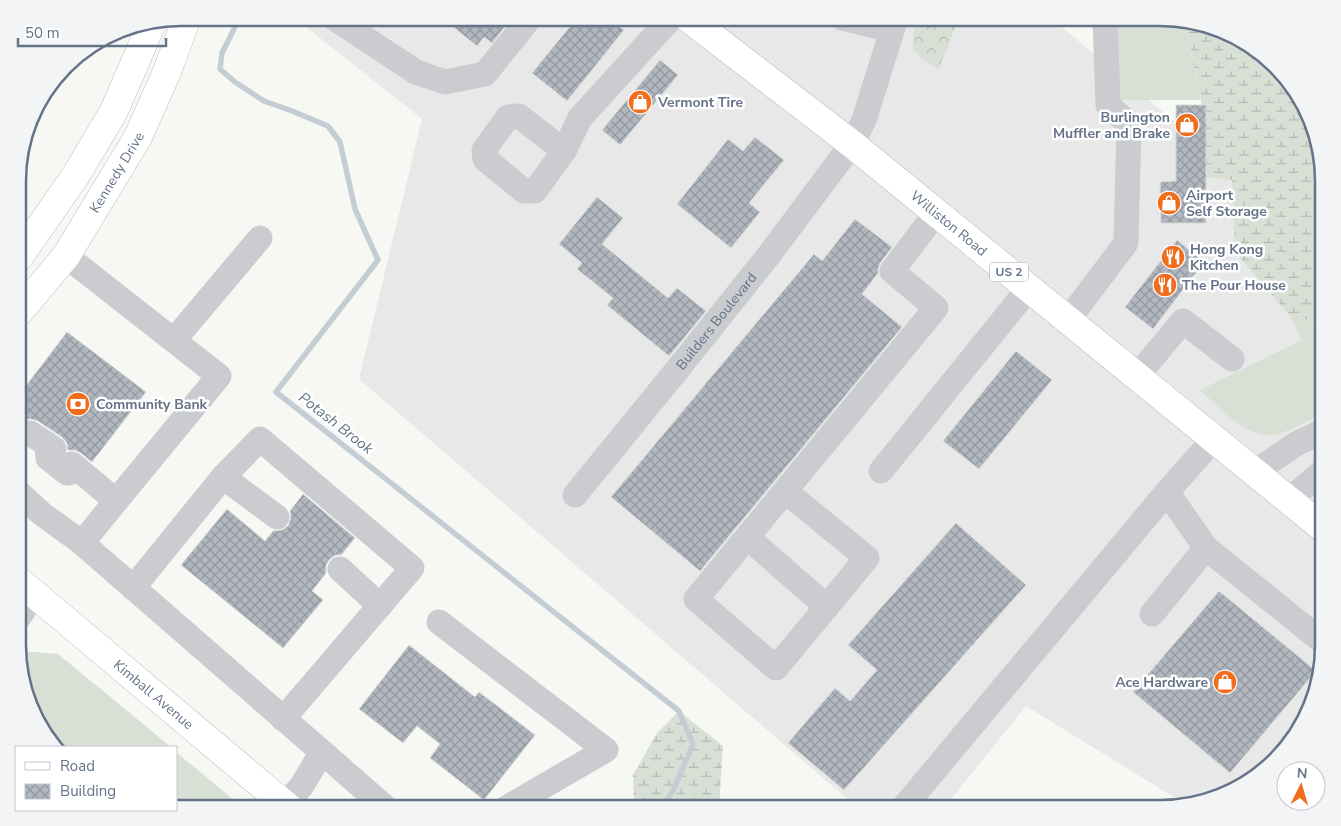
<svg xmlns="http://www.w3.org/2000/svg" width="1341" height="826" viewBox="0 0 1341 826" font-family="'Nunito Sans',sans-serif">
<defs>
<pattern id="forest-crowns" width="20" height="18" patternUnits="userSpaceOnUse" patternTransform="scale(1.25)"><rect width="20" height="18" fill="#d8e0d5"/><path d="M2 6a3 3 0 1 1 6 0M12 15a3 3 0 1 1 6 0" fill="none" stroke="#b3bab3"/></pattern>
<pattern id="wetland-marsh" width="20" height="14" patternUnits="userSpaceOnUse" patternTransform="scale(1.25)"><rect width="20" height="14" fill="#d8e0d5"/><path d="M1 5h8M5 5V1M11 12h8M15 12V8" fill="none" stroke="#b3bab3"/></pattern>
<pattern id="building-cross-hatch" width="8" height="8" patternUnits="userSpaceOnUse" patternTransform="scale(1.25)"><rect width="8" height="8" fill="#b1b7bf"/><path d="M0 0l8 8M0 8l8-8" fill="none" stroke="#9499a1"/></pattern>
</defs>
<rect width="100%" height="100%" fill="#f7f8f4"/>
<path fill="#e8e8e8" d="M 295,18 L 1051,18 L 1206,148 L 1323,243 L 1323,655 L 1299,727 L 1278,753 L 1242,786 L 1185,804 L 1026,706 L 944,808 L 858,808 L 359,379 L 422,119 Z"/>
<g fill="#d8e0d5">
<path d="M 1112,18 L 1160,18 L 1185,21 L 1201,100 L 1114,100 Z"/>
<path d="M 1291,317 L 1323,322 L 1323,414 C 1309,420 1289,432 1274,435 C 1246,439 1219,407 1200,390 L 1302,340 Z"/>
<path d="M 22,651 L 58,654 L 171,747 L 57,747 L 45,736 L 19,666 L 19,656 Z"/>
<path d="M 176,752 L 235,801 L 243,808 L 176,808 Z"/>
</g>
<path fill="url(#forest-crowns)" d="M 917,18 L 959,18 L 939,69 L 923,60 L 913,50 L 913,35 Z"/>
<g fill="url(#wetland-marsh)">
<path d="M 1185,21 L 1203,23 L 1251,45 L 1301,99 L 1323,170 L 1323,322 L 1291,317 L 1235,252 L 1232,180 L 1205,177 L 1201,100 Z"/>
<path d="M 679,711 L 723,746 L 719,808 L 634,808 L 633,775 L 657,733 Z"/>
</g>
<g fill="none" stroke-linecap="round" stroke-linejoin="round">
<path stroke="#c5cdd4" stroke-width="5.5" d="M 237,18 L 235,27 L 222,53 L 220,69 L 235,82 L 264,101 L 292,111 L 328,126 L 340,142 L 355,209 L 378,260 L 276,392 L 679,711 L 693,744 L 673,791 L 661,808"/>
</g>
<g fill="url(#building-cross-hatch)" stroke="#d9d9d7">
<path d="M 442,18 L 498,18 L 507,24 L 492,43 L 484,37 L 477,46 Z"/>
<path d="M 577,18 L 608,18 L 624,30 L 567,101 L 532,73 Z"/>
<path d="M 660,60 L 678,75 L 620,145 L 602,130 Z"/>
<path d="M 1176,105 L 1206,105 L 1206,223 L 1161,223 L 1160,182 L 1176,181 Z"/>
<path d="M 755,137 L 784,160 L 749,203 L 760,212 L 731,248 L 677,204 L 728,139 L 743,151 Z"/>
<path d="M 597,197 L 623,218 L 602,244 L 668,298 L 677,288 L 706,311 L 669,356 L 607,305 L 613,298 L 577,269 L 582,263 L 559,244 Z"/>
<path d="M 855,219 L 892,247 L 880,263 L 878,269 L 878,273 L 862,294 L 902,327 L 700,571 L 611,497 L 814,254 L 822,261 Z"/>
<path d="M 1177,240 L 1204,262 L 1153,329 L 1125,307 Z"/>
<path d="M 67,332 L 146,392 L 92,462 L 81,453 L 75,450 L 68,450 L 67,443 L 62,437 L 38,421 L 31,419 L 25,419 L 19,414 L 19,395 Z"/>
<path d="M 1016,351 L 1052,380 L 979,469 L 943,441 Z"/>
<path d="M 303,494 L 355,538 L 341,555 L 335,555 L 329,560 L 326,565 L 326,573 L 312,591 L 323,600 L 283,648 L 181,565 L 227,509 L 265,541 L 273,531 L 282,530 L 288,526 L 291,518 L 290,511 Z"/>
<path d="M 956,523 L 1026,585 L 844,790 L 788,743 L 835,688 L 850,701 L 877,670 L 848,645 Z"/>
<path d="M 1219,591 L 1316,671 L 1230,773 L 1133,692 Z"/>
<path d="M 409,645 L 475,697 L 479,692 L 535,735 L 484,800 L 430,758 L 440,744 L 417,726 L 403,743 L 359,709 Z"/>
</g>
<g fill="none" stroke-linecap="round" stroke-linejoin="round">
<g stroke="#babdc2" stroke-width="29">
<g id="major">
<path id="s2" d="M 688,18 L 852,144 L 1323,528"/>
<path d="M 19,257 L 76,175 L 114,111 L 152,23"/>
<path id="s3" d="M 19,312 L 66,256 L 138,137 L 166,74 L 187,18"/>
<path id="s4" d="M 19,581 L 289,808"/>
</g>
</g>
<g stroke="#caccd0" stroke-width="25">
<path d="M 334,18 L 416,72 L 445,82 L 485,74 L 530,18"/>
<path d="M 842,18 L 892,30"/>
<path d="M 564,151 L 519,116 L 508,117 L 484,150 L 485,159 L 524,191 L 535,191 L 564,151 L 580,118 L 671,18"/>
<path d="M 66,256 L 219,376 L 116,501 L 82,543 L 322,752 L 301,787 L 284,804"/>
<path d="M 1068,320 L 1126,243 L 1129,124 L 1108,105 L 1105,18"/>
<path d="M 174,340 L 260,238"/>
<path d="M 1137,376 L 1183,321 L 1232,359"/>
<path d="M 19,433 L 30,433 L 54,449"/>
<path d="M 47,444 L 48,458 L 67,473 L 79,470"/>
<path d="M 72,464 L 116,501"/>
<path d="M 881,471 L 1029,288"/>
<path d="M 1255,472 L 1296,444 L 1323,431"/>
<path d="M 223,477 L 260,439 L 412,568 L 283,719"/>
<path d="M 785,491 L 867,558 L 776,668 L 696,599 L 936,308 L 892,271 L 936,213"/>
<path d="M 1167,492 L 1206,548 L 1323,642"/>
<path d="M 19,493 L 42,514 L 82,543"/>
<path id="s1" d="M 575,495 L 677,370 L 769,255 L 852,144 L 864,120 L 896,18"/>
<path d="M 1289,500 L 1323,471"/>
<path d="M 747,537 L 827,607"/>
<path d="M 340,569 L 380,606"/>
<path d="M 133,588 L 223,477 L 277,517"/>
<path d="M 1152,614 L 1206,548"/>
<path d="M 19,617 L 35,594"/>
<path d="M 439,622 L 606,750 L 506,808"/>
<path d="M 322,752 L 386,808"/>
<path d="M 903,808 L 1167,492 L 1214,439"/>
</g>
<use href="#major" stroke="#fff" stroke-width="28"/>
</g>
<defs>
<g id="shop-disc" transform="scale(1.25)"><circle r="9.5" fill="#ef6d1d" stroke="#fff"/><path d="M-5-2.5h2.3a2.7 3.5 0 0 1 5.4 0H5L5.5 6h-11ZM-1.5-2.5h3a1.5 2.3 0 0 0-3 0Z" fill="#fff"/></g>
<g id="restaurant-disc" transform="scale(1.25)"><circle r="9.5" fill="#ef6d1d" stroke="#fff"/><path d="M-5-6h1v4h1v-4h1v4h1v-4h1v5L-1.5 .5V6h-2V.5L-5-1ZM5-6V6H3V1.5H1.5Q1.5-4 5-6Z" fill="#fff"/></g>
<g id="bank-disc" transform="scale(1.25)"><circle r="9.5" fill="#ef6d1d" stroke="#fff"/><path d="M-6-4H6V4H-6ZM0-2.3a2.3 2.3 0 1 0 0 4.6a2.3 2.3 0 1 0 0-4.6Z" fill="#fff"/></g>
</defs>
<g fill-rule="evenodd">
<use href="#shop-disc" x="640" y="102"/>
<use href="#shop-disc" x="1187" y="125"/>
<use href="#shop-disc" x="1169" y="203"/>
<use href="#restaurant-disc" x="1173" y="257"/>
<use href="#restaurant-disc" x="1165" y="285"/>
<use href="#bank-disc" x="78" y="404"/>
<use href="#shop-disc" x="1225" y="682"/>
</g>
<g text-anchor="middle" stroke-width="5" stroke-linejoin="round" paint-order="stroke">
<rect fill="#fff" stroke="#929dac" stroke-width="1" x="990" y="262.5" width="38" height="19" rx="4"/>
<g font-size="12" font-weight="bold" fill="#647388">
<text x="1009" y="276">US 2</text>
</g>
<g font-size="14" font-weight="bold" fill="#647388" stroke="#fff" text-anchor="start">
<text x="658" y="107">Vermont Tire</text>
<text x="1170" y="122" text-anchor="end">Burlington<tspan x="1170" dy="16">Muffler and Brake</tspan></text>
<text x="1186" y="200">Airport<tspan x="1186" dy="16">Self Storage</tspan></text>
<text x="1190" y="254">Hong Kong<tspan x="1190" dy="16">Kitchen</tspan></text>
<text x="1182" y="290">The Pour House</text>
<text x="96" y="409">Community Bank</text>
<text x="1208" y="687" text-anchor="end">Ace Hardware</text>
</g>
<g font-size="14" fill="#647388" stroke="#fff">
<text dy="5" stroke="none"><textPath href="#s3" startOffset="171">Kennedy Drive</textPath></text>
<text dy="5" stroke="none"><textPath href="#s2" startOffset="332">Williston Road</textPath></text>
<text dy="5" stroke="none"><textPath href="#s1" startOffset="224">Builders Boulevard</textPath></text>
<text dy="5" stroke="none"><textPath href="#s4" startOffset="176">Kimball Avenue</textPath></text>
</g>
<g font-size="15" font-style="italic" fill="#607583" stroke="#fff">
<text transform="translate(336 423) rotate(38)" y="5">Potash Brook</text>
</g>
</g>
<path d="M0 0H1341V826H0ZM181 26H1160A155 155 0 0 1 1315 181V645A155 155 0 0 1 1160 800H181A155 155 0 0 1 26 645V181A155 155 0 0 1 181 26Z" fill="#f3f4f5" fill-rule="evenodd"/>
<path fill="none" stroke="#647388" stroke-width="2.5" d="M181 26H1160A155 155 0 0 1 1315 181V645A155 155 0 0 1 1160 800H181A155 155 0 0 1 26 645V181A155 155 0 0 1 181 26Z"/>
<rect x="15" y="746" width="162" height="65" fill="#ffffff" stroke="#c1c7cf"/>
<rect x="25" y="762" width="25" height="8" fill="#ffffff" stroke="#c1c7cf"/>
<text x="60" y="771" font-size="15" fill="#647388">Road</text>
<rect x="25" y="784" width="25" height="15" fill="url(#building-cross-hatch)" stroke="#c1c7cf"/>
<text x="60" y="796" font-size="15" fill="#647388">Building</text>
<g transform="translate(1301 786) rotate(5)"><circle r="24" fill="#ffffff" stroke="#c1c7cf"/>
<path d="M0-4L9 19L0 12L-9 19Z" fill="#ef6d1d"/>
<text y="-8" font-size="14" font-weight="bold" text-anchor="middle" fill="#647388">N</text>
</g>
<path d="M18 38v8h148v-8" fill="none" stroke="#647388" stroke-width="2.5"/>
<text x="25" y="38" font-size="15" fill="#647388" stroke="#ffffff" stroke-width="4" paint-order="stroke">50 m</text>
</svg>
